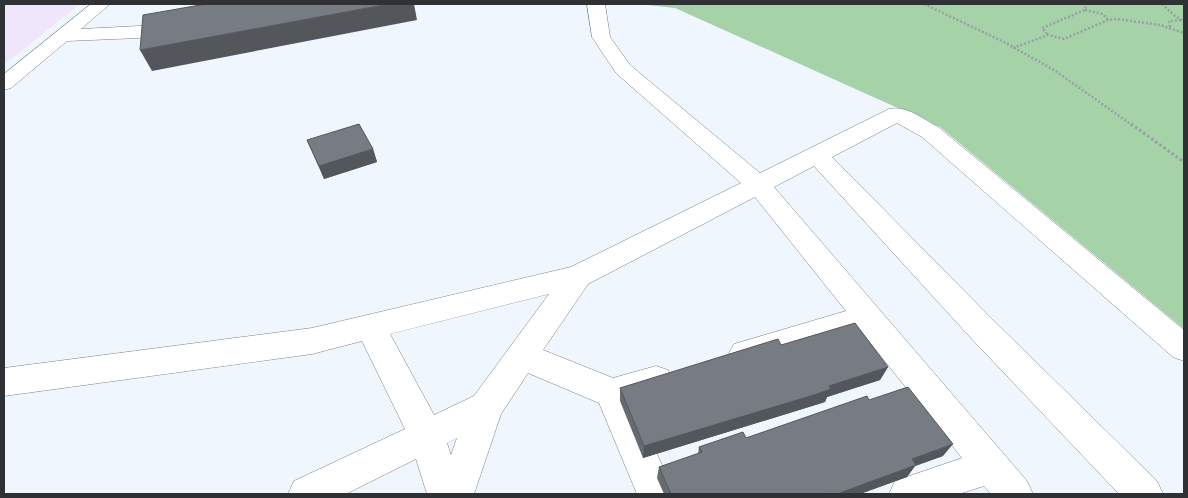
<svg xmlns="http://www.w3.org/2000/svg" width="1188" height="498" viewBox="0 0 1188 498" font-family="Overpass,sans-serif">
<rect width="100%" height="100%" fill="#f0f6fe"/>
<path fill="#f0e6fc" d="M 4,4 L 80,4 L 4,65 Z"/>
<path fill="#a5d2a7" d="M 638,4 L 1184,4 L 1184,329 L 940,127 L 675,8 Z"/>
<g fill="none" stroke-linecap="round" stroke-linejoin="round">
<g stroke="#7a8087" stroke-width="1">
<g id="minor">
<path d="M 91,4 L 110,4 L 81,29 L 139,26 L 178,20 L 184,21 L 187,25 L 184,29 L 139,38 L 67,41 L 11,88 L 4,90 L 4,74 Z"/>
<path d="M 587,4 L 605,4 L 610,37 L 630,65 L 760,173 L 889,109 C 906,105 923,119 938,127 L 1184,330 L 1184,361 L 1173,357 L 922,137 L 897,123 L 832,157 L 992,319 L 1157,481 L 1163,494 L 1119,494 L 970,337 L 814,166 L 774,187 L 1027,481 L 1033,494 L 991,494 L 984,486 L 959,494 L 889,494 L 895,481 L 962,458 L 861,331 L 745,366 L 734,362 L 729,353 L 734,344 L 846,311 L 755,197 L 588,284 L 543,350 L 613,378 L 656,366 L 668,370 L 672,380 L 668,390 L 633,401 L 675,494 L 637,494 L 599,403 L 528,373 L 501,414 L 474,494 L 427,494 L 416,459 L 346,494 L 288,494 L 294,481 L 405,429 L 362,341 L 312,354 L 4,396 L 4,368 L 312,328 L 571,267 L 741,183 L 616,73 L 592,37 ZM 549,294 L 474,396 L 434,415 L 390,334 ZM 457,438 L 451,455 L 447,443 Z"/>
</g>
</g>
<g stroke="#9b9fa5" stroke-width="2.5" stroke-dasharray="2 2" stroke-linecap="butt">
<path d="M 924,4 L 1004,42 L 1054,70 L 1132,125"/>
<path d="M 1162,4 L 1175,16 L 1184,21"/>
<path d="M 1085,10 L 1103,14 L 1108,20"/>
<path d="M 1170,27 L 1169,21 L 1183,20"/>
<path d="M 1047,34 L 1042,28 L 1085,10 L 1086,4"/>
<path d="M 1013,48 L 1048,35 L 1064,39 L 1108,20 L 1117,19 L 1160,25 L 1184,33"/>
</g>
<path stroke="#9b9fa5" stroke-width="3" stroke-dasharray="2.5 2.5" stroke-linecap="butt" d="M 1131,124 L 1184,162"/>
<use href="#minor" fill="#fff" fill-rule="evenodd"/>
</g>
<g fill="#666b71">
<path d="M 307,140 L 373,149 L 377,162 L 324,179 Z"/>
<path d="M 781,345 L 888,367 L 880,380 L 827,397 L 825,402 L 643,458 L 620,401 L 620,388 Z"/>
<path d="M 869,400 L 943,456 L 915,466 L 907,477 L 860,494 L 664,494 L 657,478 L 659,467 L 698,454 L 699,447 L 746,438 Z"/>
</g>
<g fill="#53575c">
<path d="M 389,4 L 414,4 L 417,20 L 152,71 L 140,50 Z"/>
<path d="M 373,149 L 377,162 L 324,179 L 319,166 Z"/>
<path d="M 888,367 L 880,380 L 827,397 L 825,402 L 643,458 L 644,446 Z"/>
<path d="M 953,444 L 943,456 L 915,466 L 907,477 L 860,494 L 837,494 L 912,459 Z"/>
</g>
<g fill="#777c83" stroke="#53575c">
<path d="M 206,4 L 389,4 L 140,50 L 143,15 Z"/>
<path d="M 359,124 L 373,149 L 319,166 L 307,140 Z"/>
<path d="M 855,323 L 888,367 L 829,386 L 831,389 L 814,395 L 644,446 L 620,388 L 778,339 L 781,345 Z"/>
<path d="M 908,387 L 953,444 L 912,459 L 916,465 L 837,494 L 829,494 L 828,493 L 824,494 L 671,494 L 659,467 L 702,452 L 699,447 L 743,432 L 746,438 L 867,396 L 869,400 Z"/>
</g>
<rect width="1188" height="498" fill="none" stroke="#2f3134" stroke-width="10"/>
</svg>
